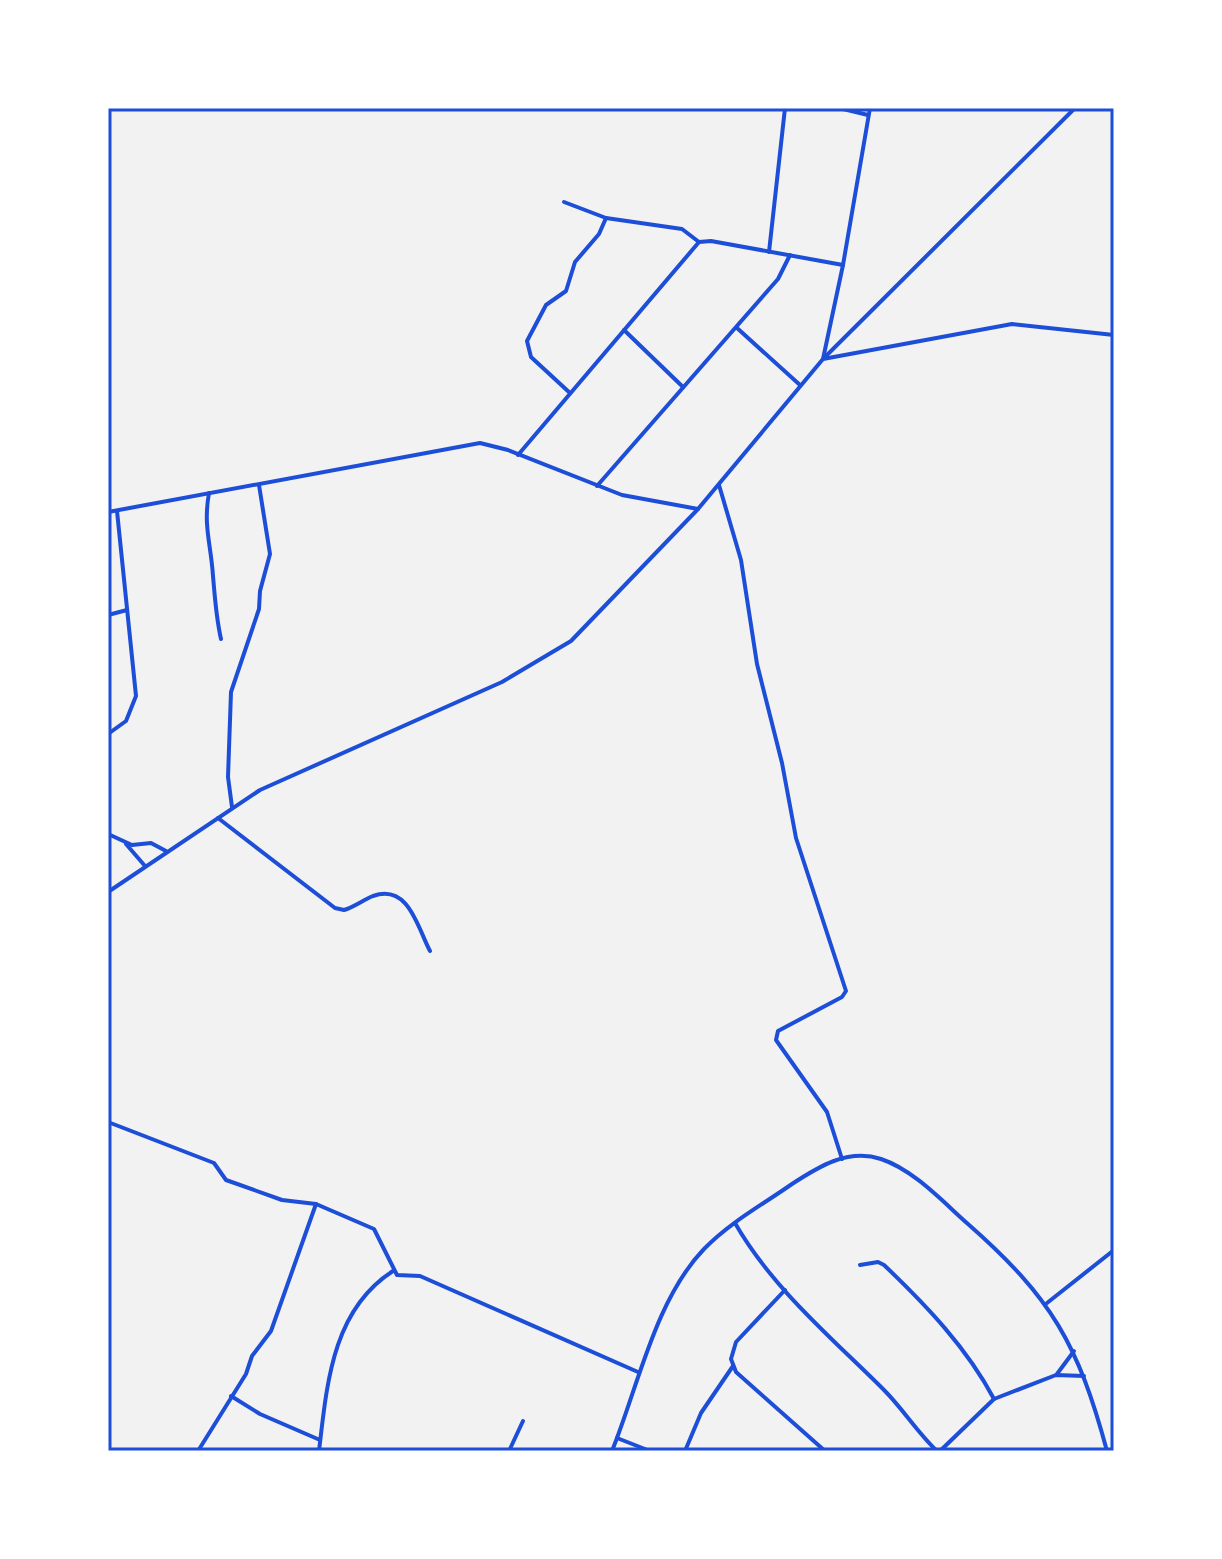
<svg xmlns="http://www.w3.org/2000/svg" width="1222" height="1559" viewBox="0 0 1222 1559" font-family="'Source Serif 4',serif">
<rect width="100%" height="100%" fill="#f2f2f2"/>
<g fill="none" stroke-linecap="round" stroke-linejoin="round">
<g stroke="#1d4ed8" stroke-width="4">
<path d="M 839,108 L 868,115"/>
<path d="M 564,202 L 606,218 L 682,229 L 699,242"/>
<path d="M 769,252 L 785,108"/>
<path d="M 843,265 L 823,359 L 1012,324 L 1114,335"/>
<path d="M 737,328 L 800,385"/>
<path d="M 624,330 L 683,387"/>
<path d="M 570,393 L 531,357 L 527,341 L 546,305 L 566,291 L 575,262 L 599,234 L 606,218"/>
<path d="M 518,455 L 699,242 L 711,241 L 843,265 L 870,108"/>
<path d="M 719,485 L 741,560 L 757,664 L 782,763 L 796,838 L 846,991 L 842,997 L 778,1031 L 776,1040 L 827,1112 L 842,1159"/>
<path d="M 597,486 L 778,279 L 790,255"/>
<path d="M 209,493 C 203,526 211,544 213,576 C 215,598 216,617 221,639"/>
<path d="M 108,512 L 480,443 L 508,450 L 622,495 L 698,509"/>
<path d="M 108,615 L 127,610"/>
<path d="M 108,734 L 126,721 L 136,696 L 117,511"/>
<path d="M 232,807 L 228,777 L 231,692 L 259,609 L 260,591 L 270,554 L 259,485"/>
<path d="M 218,818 L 335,908 L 344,910 C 354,907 363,900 373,896 C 409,883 418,929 430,951"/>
<path d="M 108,834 L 132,845 L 151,843 L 166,851"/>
<path d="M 126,844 L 145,866"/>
<path d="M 108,892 L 260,790 L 502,682 L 571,641 L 698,509 L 823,359 L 1075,108"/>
<path d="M 108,1122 L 214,1163 L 226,1180 L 282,1200 L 316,1204 L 374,1229 L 397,1275 L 420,1276 L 638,1372"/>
<path d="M 735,1223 C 772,1288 832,1338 884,1390 C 903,1409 917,1432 937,1451"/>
<path d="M 860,1265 L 878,1262 L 884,1265 C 926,1305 967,1348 994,1399"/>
<path d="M 785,1290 L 736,1342 L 731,1359 L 736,1372 L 825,1451"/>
<path d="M 1047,1303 L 1114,1250"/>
<path d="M 1057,1374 L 1074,1351"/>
<path d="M 231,1396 L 260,1414 L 320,1440"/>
<path d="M 617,1438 L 650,1451"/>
<path d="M 198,1451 L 246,1374 L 252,1356 L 271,1331 L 316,1204"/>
<path d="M 319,1451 C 327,1384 332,1310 393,1271"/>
<path d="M 509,1451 L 523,1421"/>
<path d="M 612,1451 C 638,1387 655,1300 704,1249 C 729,1223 762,1205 792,1184 C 818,1167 848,1148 881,1159 C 914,1170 943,1202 968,1224 C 1052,1298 1078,1344 1107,1451"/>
<path d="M 685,1451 L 701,1413 L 733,1366"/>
<path d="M 940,1451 L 994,1399 L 1056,1375 L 1084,1376"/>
</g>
</g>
<rect width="1222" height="1559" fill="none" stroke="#ffffff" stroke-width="220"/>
<rect x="110" y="110" width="1002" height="1339" fill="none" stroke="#1d4ed8" stroke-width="3"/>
</svg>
